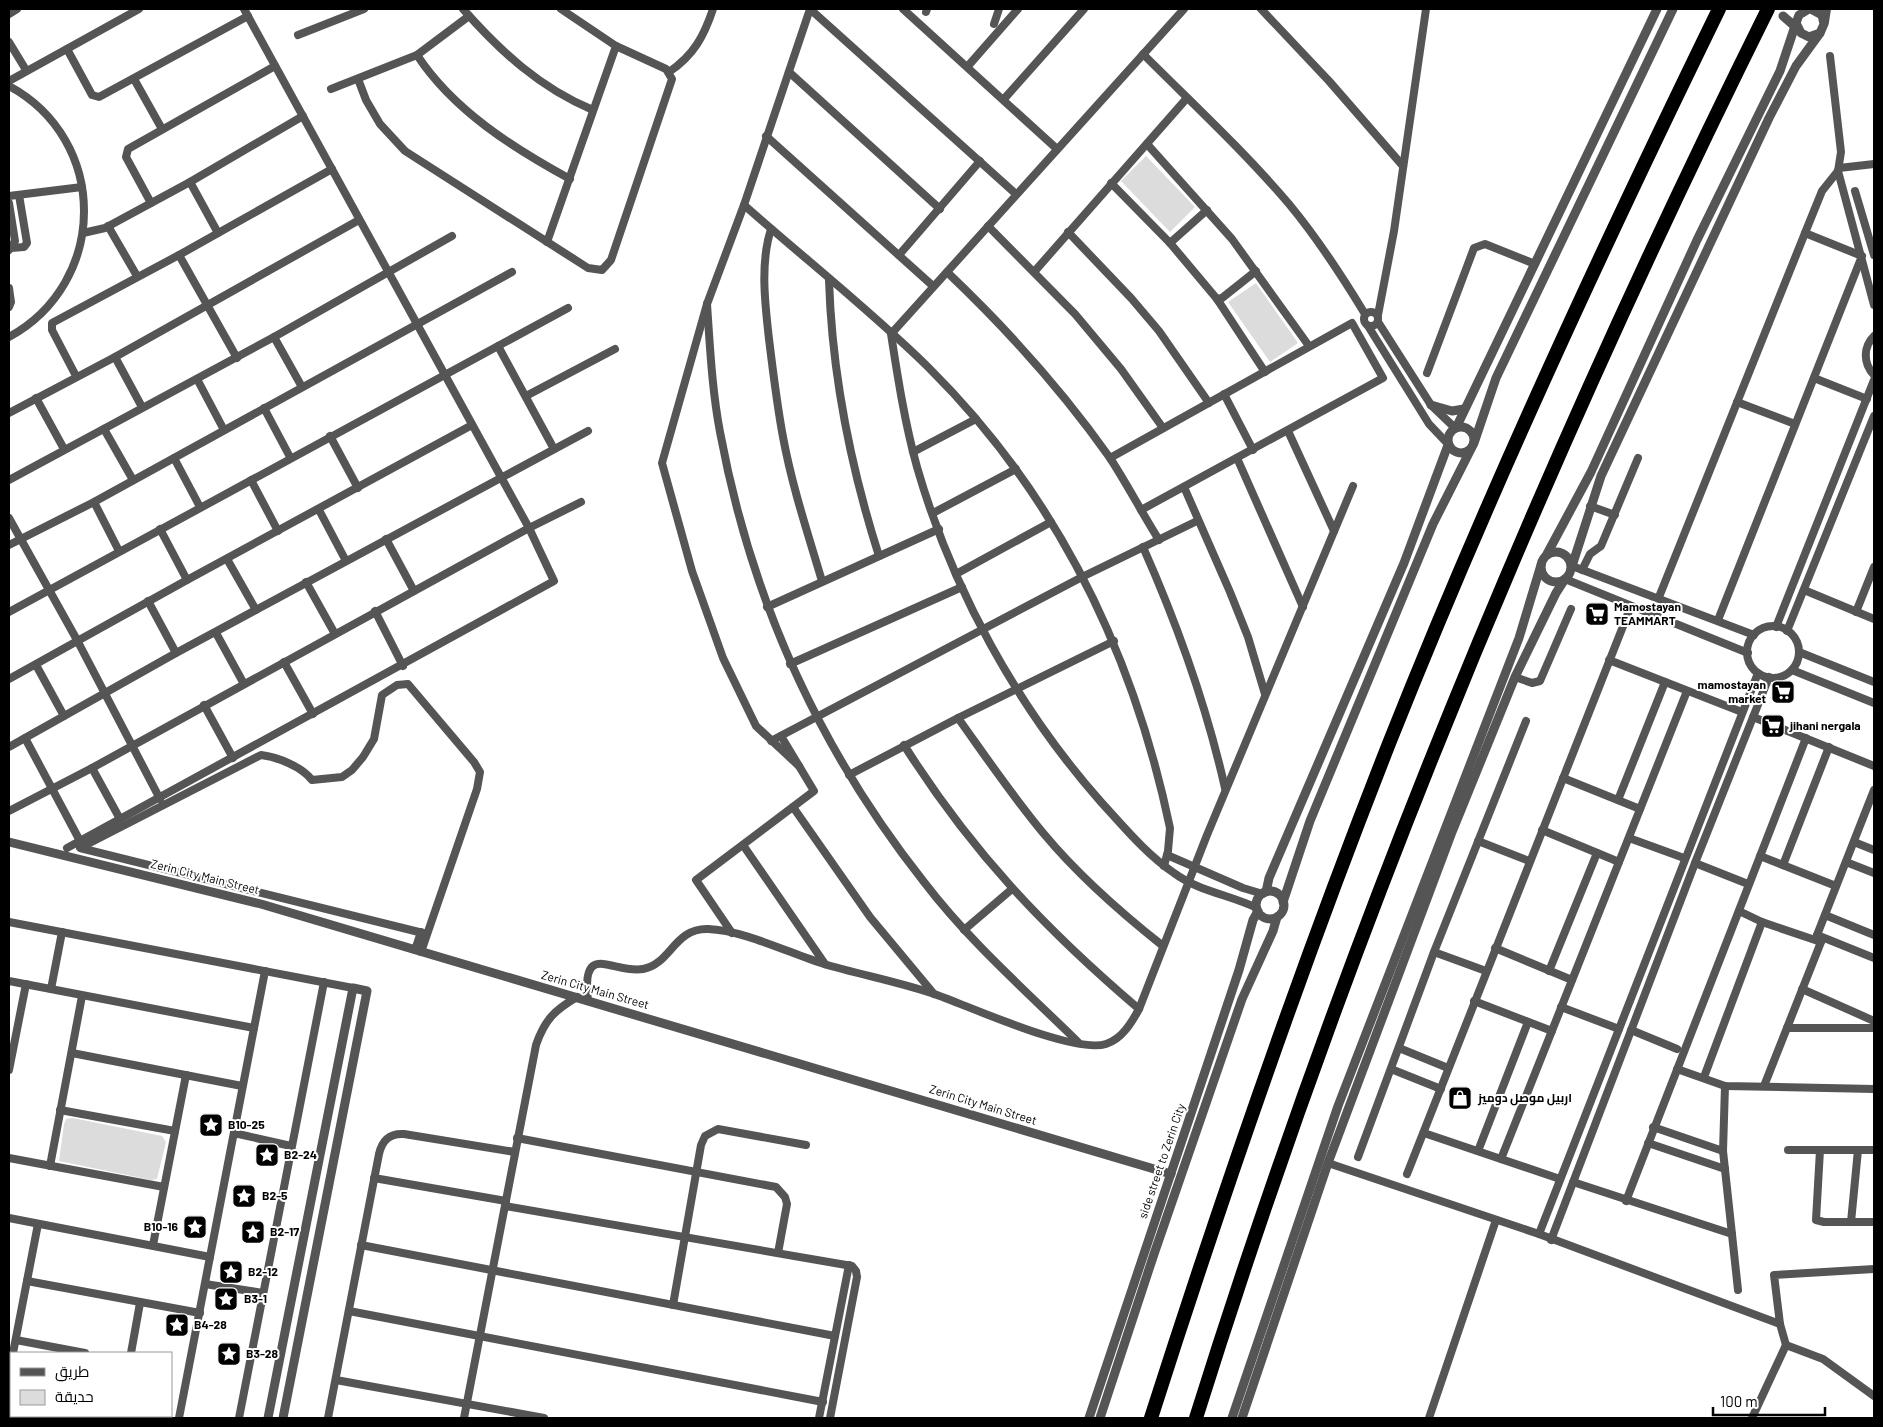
<svg xmlns="http://www.w3.org/2000/svg" width="1883" height="1427" viewBox="0 0 1883 1427" font-family="Barlow,Cairo,sans-serif">
<rect width="100%" height="100%" fill="#fff"/>
<g fill="#dcdcdc">
<path d="M 1146,156 L 1195,207 L 1170,232 L 1121,181 Z"/>
<path d="M 1256,283 L 1298,343 L 1270,362 L 1228,302 Z"/>
<path d="M 73,1118 L 162,1136 L 166,1142 L 157,1179 L 151,1180 L 59,1161 L 64,1124 L 66,1119 Z"/>
</g>
<g fill="none" stroke-linecap="round" stroke-linejoin="round">
<g stroke="#555" stroke-width="8">
<path d="M 463,9 C 500,51 540,88 593,110"/>
<path d="M 810,9 L 1016,194"/>
<path d="M 903,9 L 1057,149"/>
<path d="M 1184,9 L 891,334 C 898,379 905,424 917,467 C 952,589 1017,707 1101,802 C 1124,827 1146,854 1174,873 C 1198,891 1230,895 1257,908"/>
<path d="M 1261,9 L 1329,81 L 1403,166"/>
<path d="M 926,12 L 927,9"/>
<path d="M 9,14 L 17,9"/>
<path d="M 1825,22 L 1827,9"/>
<path d="M 994,24 L 999,9"/>
<path d="M 298,35 L 364,9"/>
<path d="M 9,42 L 26,70"/>
<path d="M 67,49 L 92,95 L 99,97 L 248,16"/>
<path d="M 1143,54 C 1192,103 1244,151 1289,204 C 1318,239 1342,276 1365,314"/>
<path d="M 417,55 C 453,110 513,148 570,179"/>
<path d="M 968,66 L 1018,9"/>
<path d="M 669,72 C 694,55 704,36 713,9"/>
<path d="M 789,72 L 940,209"/>
<path d="M 134,79 L 162,129"/>
<path d="M 358,79 L 366,100 L 380,124 L 405,151 L 588,268 L 602,270 L 611,260 L 672,79 L 666,69 L 616,46 L 561,9"/>
<path d="M 9,81 L 139,9"/>
<path d="M 9,86 C 109,140 109,282 9,337"/>
<path d="M 331,89 L 417,55 L 469,16"/>
<path d="M 1004,99 L 1084,9"/>
<path d="M 766,136 L 933,286"/>
<path d="M 1147,144 L 1232,239 L 1309,346"/>
<path d="M 1839,168 L 1874,164"/>
<path d="M 1838,171 L 1874,305"/>
<path d="M 190,182 L 218,233"/>
<path d="M 1111,183 L 1170,243 L 1217,299 L 1265,372"/>
<path d="M 1855,191 L 1874,255"/>
<path d="M 9,196 L 82,187"/>
<path d="M 9,203 L 15,241 L 9,250"/>
<path d="M 151,203 L 126,157 L 128,149 L 275,66"/>
<path d="M 744,205 C 805,259 870,310 928,367 C 1057,495 1133,651 1170,828 L 1168,851 L 1164,866"/>
<path d="M 108,226 L 137,276"/>
<path d="M 988,226 L 1075,314 L 1121,369 L 1163,428"/>
<path d="M 771,229 C 760,263 765,304 769,339 C 773,372 777,405 783,437 C 792,486 808,534 822,581"/>
<path d="M 1068,232 L 1131,298 L 1159,331 L 1209,403"/>
<path d="M 83,233 L 105,228 L 190,182 L 303,116"/>
<path d="M 547,242 L 616,46"/>
<path d="M 1170,243 L 1207,210"/>
<path d="M 11,248 L 24,247 L 27,243 L 19,195"/>
<path d="M 179,255 L 237,358"/>
<path d="M 899,255 L 980,161"/>
<path d="M 947,272 C 1007,329 1062,390 1110,458 C 1127,484 1142,513 1159,540"/>
<path d="M 1034,272 L 1187,98"/>
<path d="M 829,280 C 832,375 850,465 879,556"/>
<path d="M 9,288 L 11,302 L 9,307"/>
<path d="M 1217,299 L 1222,298 L 1256,271"/>
<path d="M 707,304 C 710,347 712,390 720,432 C 751,599 818,748 924,882 C 969,941 1025,990 1078,1042"/>
<circle cx="1371" cy="319" r="7"/>
<path d="M 1378,315 L 1394,231 L 1426,9"/>
<path d="M 1378,322 L 1431,405 L 1455,428"/>
<path d="M 1368,326 L 1429,424 L 1448,444"/>
<path d="M 1874,336 C 1863,347 1863,363 1874,375"/>
<path d="M 274,337 L 302,387"/>
<path d="M 498,346 L 554,449"/>
<path d="M 115,357 L 142,407"/>
<path d="M 1427,373 L 1474,248 L 1485,244 L 1535,264"/>
<path d="M 76,376 L 52,330 L 52,323 L 179,255 L 332,169"/>
<path d="M 1814,378 L 1867,399"/>
<path d="M 197,379 L 224,430"/>
<path d="M 1224,394 L 1253,450"/>
<path d="M 526,396 L 615,349"/>
<path d="M 36,398 L 64,449"/>
<path d="M 1737,402 L 1795,424"/>
<path d="M 264,408 L 290,457"/>
<path d="M 9,413 L 115,357 L 359,220"/>
<path d="M 104,429 L 133,480"/>
<path d="M 1288,431 L 1334,531"/>
<path d="M 330,436 L 358,488"/>
<path d="M 913,452 L 976,419"/>
<path d="M 174,458 L 200,507"/>
<path d="M 1110,458 L 1352,323 L 1383,378 L 1141,510"/>
<path d="M 1237,458 L 1303,607"/>
<path d="M 9,480 L 274,337 L 452,236"/>
<path d="M 251,480 L 278,531"/>
<path d="M 1184,487 L 1230,592 L 1248,637 L 1265,694"/>
<path d="M 94,502 L 119,551"/>
<path d="M 1590,506 L 1615,515"/>
<path d="M 319,510 L 346,561"/>
<path d="M 933,513 L 1016,469"/>
<path d="M 9,518 L 77,640 L 160,799"/>
<path d="M 160,529 L 187,580"/>
<path d="M 386,539 L 414,591"/>
<path d="M 9,545 L 94,502 L 512,272"/>
<path d="M 1143,547 C 1178,626 1206,704 1225,788"/>
<path d="M 227,559 L 256,610"/>
<path d="M 1572,566 L 1754,635"/>
<path d="M 1582,570 L 1590,554 L 1601,546 L 1638,458"/>
<path d="M 956,574 L 1051,522"/>
<path d="M 1565,579 L 1748,653"/>
<path d="M 306,582 L 335,634"/>
<path d="M 1804,590 L 1874,619"/>
<path d="M 1659,597 L 1805,233 L 1822,191 L 1838,171 L 1841,152 L 1830,56"/>
<path d="M 148,601 L 176,653"/>
<path d="M 767,607 L 939,529"/>
<path d="M 375,611 L 403,666"/>
<path d="M 9,612 L 568,308"/>
<path d="M 1856,612 L 1874,567"/>
<path d="M 1718,620 L 1862,256 L 1805,233"/>
<circle cx="1773" cy="652" r="26"/>
<path d="M 1776,627 L 1874,380"/>
<path d="M 1787,631 L 1874,416"/>
<path d="M 216,633 L 244,684"/>
<path d="M 1799,652 L 1874,682"/>
<path d="M 1609,660 L 1742,712"/>
<path d="M 284,662 L 313,714"/>
<path d="M 790,664 L 962,587"/>
<path d="M 36,665 L 64,716"/>
<path d="M 1792,670 L 1874,703"/>
<path d="M 1515,677 L 1532,683 L 1540,681 L 1571,609"/>
<path d="M 9,679 L 187,580 L 472,425"/>
<path d="M 204,705 L 233,758"/>
<path d="M 1753,717 L 1874,766"/>
<path d="M 958,718 C 986,757 1013,797 1044,834 C 1079,876 1120,912 1163,946"/>
<path d="M 25,738 L 80,841"/>
<path d="M 771,741 L 1084,576 L 1197,521"/>
<path d="M 904,745 C 971,851 1044,928 1139,1009"/>
<path d="M 9,747 L 176,653 L 588,431"/>
<path d="M 799,766 L 756,726 L 723,658 L 692,571 L 662,463 L 707,304 L 744,205 L 810,9"/>
<path d="M 92,768 L 120,819"/>
<path d="M 849,775 L 958,718 L 1114,641"/>
<path d="M 1563,778 L 1640,809"/>
<path d="M 1618,800 L 1665,682"/>
<path d="M 793,807 L 870,917 L 934,994"/>
<path d="M 9,811 L 92,768 L 529,528 L 581,502"/>
<path d="M 1542,830 L 1619,862"/>
<path d="M 1629,838 L 1684,858"/>
<path d="M 1478,841 L 1529,861"/>
<path d="M 1854,842 L 1874,850"/>
<path d="M 743,845 L 825,964"/>
<path d="M 67,848 L 554,581 L 529,528 L 244,9"/>
<path d="M 1167,855 L 1243,888 L 1263,894"/>
<path d="M 1760,856 L 1836,886"/>
<path d="M 1846,862 L 1874,873"/>
<path d="M 1695,863 L 1748,884"/>
<path d="M 1783,865 L 1829,747"/>
<path d="M 1739,911 L 1762,922 L 1821,942"/>
<path d="M 1825,915 L 1874,935"/>
<path d="M 9,922 L 353,988"/>
<path d="M 964,930 L 1012,889"/>
<path d="M 732,933 L 696,880 L 814,791 L 781,736"/>
<path d="M 1817,935 L 1874,958"/>
<path d="M 1495,948 L 1572,980"/>
<path d="M 415,950 L 421,932"/>
<path d="M 421,952 L 477,789 L 480,772 L 474,762 L 408,684 L 397,685 L 382,695 L 374,739 L 363,757 L 352,770 L 342,777 L 312,780 C 302,767 278,757 261,755 L 80,848 L 427,934"/>
<path d="M 1434,952 L 1486,971"/>
<path d="M 1549,971 L 1597,853"/>
<path d="M 9,981 L 254,1028"/>
<path d="M 51,989 L 62,932"/>
<path d="M 1802,989 L 1874,1021"/>
<path d="M 588,1000 C 581,940 613,974 643,969 C 671,964 674,928 708,929 C 743,930 789,953 824,964 C 861,975 900,982 937,995 C 971,1007 1074,1054 1106,1044 C 1122,1039 1132,1022 1139,1009 L 1207,835 L 1353,486"/>
<path d="M 1474,1001 L 1552,1031"/>
<path d="M 1561,1007 L 1619,1029"/>
<path d="M 1787,1028 L 1874,1028"/>
<path d="M 1631,1030 L 1677,1049"/>
<path d="M 1399,1048 L 1448,1068"/>
<path d="M 72,1053 L 242,1086"/>
<path d="M 1391,1069 L 1441,1089"/>
<path d="M 1677,1069 L 1725,1086 L 1874,1089"/>
<path d="M 9,1070 L 26,984"/>
<path d="M 1704,1077 L 1762,922"/>
<path d="M 1725,1086 L 1723,1151 L 1738,1290"/>
<path d="M 1764,1086 L 1821,942 L 1817,935 L 1874,790"/>
<path d="M 60,1110 L 175,1131"/>
<path d="M 1653,1127 L 1723,1151"/>
<path d="M 234,1133 L 291,1146"/>
<path d="M 1424,1133 L 1560,1179"/>
<path d="M 517,1138 L 776,1187 L 785,1197 L 787,1204 L 778,1253"/>
<path d="M 1648,1143 L 1725,1169"/>
<path d="M 1788,1150 L 1874,1150"/>
<path d="M 1820,1150 L 1816,1220 L 1824,1222 L 1874,1222"/>
<path d="M 1478,1151 L 1528,1022"/>
<path d="M 1358,1157 L 1434,952 L 1526,721"/>
<path d="M 9,1158 L 164,1187"/>
<path d="M 1501,1159 L 1687,691"/>
<path d="M 1328,1163 L 1539,1234 L 1780,1324 L 1786,1345 L 1823,1359 L 1874,1396"/>
<path d="M 50,1166 L 82,996"/>
<path d="M 1407,1174 L 1631,606"/>
<path d="M 374,1178 L 506,1201"/>
<path d="M 1573,1182 L 1732,1234"/>
<path d="M 1626,1201 L 1806,738"/>
<path d="M 505,1206 L 852,1266 L 856,1271 L 857,1277 L 830,1418"/>
<path d="M 9,1218 L 210,1257"/>
<path d="M 1851,1222 L 1858,1150"/>
<path d="M 1539,1234 L 1758,673"/>
<path d="M 1551,1240 L 1695,863 L 1769,677"/>
<path d="M 153,1245 L 186,1075"/>
<path d="M 361,1245 L 835,1336"/>
<path d="M 27,1281 L 200,1313"/>
<path d="M 205,1284 L 263,1293"/>
<path d="M 673,1305 L 701,1145 L 705,1136 L 718,1129 L 806,1145"/>
<path d="M 349,1311 L 823,1402"/>
<path d="M 1780,1324 L 1774,1275 L 1874,1269"/>
<path d="M 16,1340 L 85,1353"/>
<path d="M 13,1353 L 38,1224"/>
<path d="M 131,1353 L 140,1303"/>
<path d="M 9,1375 L 11,1363"/>
<path d="M 336,1380 L 544,1418"/>
<path d="M 9,1396 L 11,1396"/>
<path d="M 115,1416 L 119,1417"/>
<path d="M 179,1418 L 265,971"/>
<path d="M 239,1418 L 324,982"/>
<path d="M 328,1418 L 379,1154 C 382,1141 389,1133 404,1134 L 515,1152"/>
<path d="M 464,1418 L 536,1045 C 545,1019 555,1010 577,997"/>
<path d="M 819,1418 L 849,1265"/>
<path d="M 1429,1418 L 1496,1220"/>
<path d="M 1752,1418 L 1786,1345"/>
</g>
<g stroke="#555" stroke-width="9">
<path d="M 1809,9 L 1799,15 L 1796,23 L 1801,33 L 1809,37 L 1820,33 L 1824,24 L 1822,15 L 1811,9"/>
<path d="M 1783,16 L 1798,29"/>
<path d="M 1431,405 L 1452,411 L 1464,409"/>
<circle cx="1461" cy="440" r="13"/>
<path d="M 1456,428 L 1657,9"/>
<path d="M 1474,443 L 1496,378 L 1673,9"/>
<circle cx="1556" cy="567" r="15"/>
<path d="M 1547,554 L 1591,472 L 1697,240 L 1780,71 L 1796,23"/>
<path d="M 1572,566 L 1601,476 L 1769,118 L 1796,66 L 1820,33"/>
<path d="M 9,842 L 261,904 L 1171,1174"/>
<circle cx="1270" cy="905" r="14"/>
<path d="M 1266,892 L 1269,878 L 1404,563 L 1448,445"/>
<path d="M 1283,902 L 1310,821 L 1433,524 L 1471,449"/>
<path d="M 268,1418 L 353,988 L 367,991 L 283,1418"/>
<path d="M 1089,1418 L 1239,970 L 1253,920 L 1258,911"/>
<path d="M 1100,1418 L 1154,1254 L 1242,999 L 1273,931 L 1277,917"/>
<path d="M 1232,1418 L 1338,1106 L 1519,638 L 1541,565"/>
<path d="M 1242,1418 L 1328,1163 L 1452,832 L 1515,677 L 1556,593 L 1565,579"/>
</g>
<g stroke="#000" stroke-width="14">
<path d="M 1151,1418 C 1224,1190 1302,964 1390,741 C 1489,492 1602,249 1719,9"/>
<path d="M 1196,1418 C 1348,933 1542,464 1768,9"/>
</g>
</g>
<defs>
<g id="supermarket-square" transform="scale(1.25)"><rect x="-9" y="-9" width="18" height="18" rx="4" fill="#000" stroke="#fff"/><path d="M-6-5.5h2.5l.6 2H6L4.5 2H-2.5L-4.4-4H-6ZM-1.5 3.2a1.3 1.3 0 1 0 .1 0ZM3 3.2a1.3 1.3 0 1 0 .1 0Z" fill="#fff"/></g>
<g id="shop-square" transform="scale(1.25)"><rect x="-9" y="-9" width="18" height="18" rx="4" fill="#000" stroke="#fff"/><path d="M-5-2.5h2.3a2.7 3.5 0 0 1 5.4 0H5L5.5 6h-11ZM-1.5-2.5h3a1.5 2.3 0 0 0-3 0Z" fill="#fff"/></g>
<g id="sight-square" transform="scale(1.25)"><rect x="-9" y="-9" width="18" height="18" rx="4" fill="#000" stroke="#fff"/><path d="M0-6L1.8-2.2L6-1.7L2.9 1.2L3.7 5.4L0 3.3L-3.7 5.4L-2.9 1.2L-6-1.7L-1.8-2.2Z" fill="#fff"/></g>
</defs>
<g fill-rule="evenodd">
<use href="#supermarket-square" x="1597" y="614"/>
<use href="#supermarket-square" x="1783" y="692"/>
<use href="#supermarket-square" x="1773" y="726"/>
<use href="#shop-square" x="1460" y="1098"/>
<use href="#sight-square" x="211" y="1125"/>
<use href="#sight-square" x="267" y="1155"/>
<use href="#sight-square" x="244" y="1196"/>
<use href="#sight-square" x="195" y="1227"/>
<use href="#sight-square" x="253" y="1232"/>
<use href="#sight-square" x="231" y="1272"/>
<use href="#sight-square" x="226" y="1299"/>
<use href="#sight-square" x="177" y="1325"/>
<use href="#sight-square" x="229" y="1354"/>
</g>
<g text-anchor="middle" stroke-width="4" stroke-linejoin="round" paint-order="stroke">
<g font-size="12" font-weight="bold" fill="#000" stroke="#fff" text-anchor="start">
<text x="1614" y="611">Mamostayan<tspan x="1614" dy="14">TEAMMART</tspan></text>
<text x="1766" y="689" text-anchor="end">mamostayan<tspan x="1766" dy="14">market</tspan></text>
<text x="1790" y="730">jihani nergala</text>
<text x="1478" y="1102">اربيل موصل دوميز</text>
<text x="228" y="1129">B10-25</text>
<text x="284" y="1159">B2-24</text>
<text x="262" y="1200">B2-5</text>
<text x="178" y="1231" text-anchor="end">B10-16</text>
<text x="270" y="1236">B2-17</text>
<text x="248" y="1276">B2-12</text>
<text x="244" y="1303">B3-1</text>
<text x="194" y="1329">B4-28</text>
<text x="246" y="1358">B3-28</text>
</g>
<g font-size="12" fill="#000" stroke="#fff">
<text transform="translate(205 877) rotate(14)" y="4">Zerin City Main Street</text>
<text transform="translate(595 990) rotate(16)" y="4">Zerin City Main Street</text>
<text transform="translate(983 1105) rotate(17)" y="4">Zerin City Main Street</text>
<text transform="translate(1162 1161) rotate(-71)" y="4">side street to Zerin City</text>
</g>
</g>
<rect width="1883" height="1427" fill="none" stroke="#000000" stroke-width="20"/>
<rect x="10" y="1352" width="162" height="65" fill="#ffffff" stroke="#999999"/>
<rect x="20" y="1368" width="25" height="8" fill="#555555" stroke="#999999"/>
<text x="55" y="1377" font-size="15" fill="#000000">طريق</text>
<rect x="20" y="1390" width="25" height="15" fill="#dcdcdc" stroke="#999999"/>
<text x="55" y="1402" font-size="15" fill="#000000">حديقة</text>
<path d="M1713 1407v8h112v-8" fill="none" stroke="#000000" stroke-width="2.5"/>
<text x="1720" y="1407" font-size="15" fill="#000000" stroke="#ffffff" stroke-width="4" paint-order="stroke">100 m</text>
</svg>
